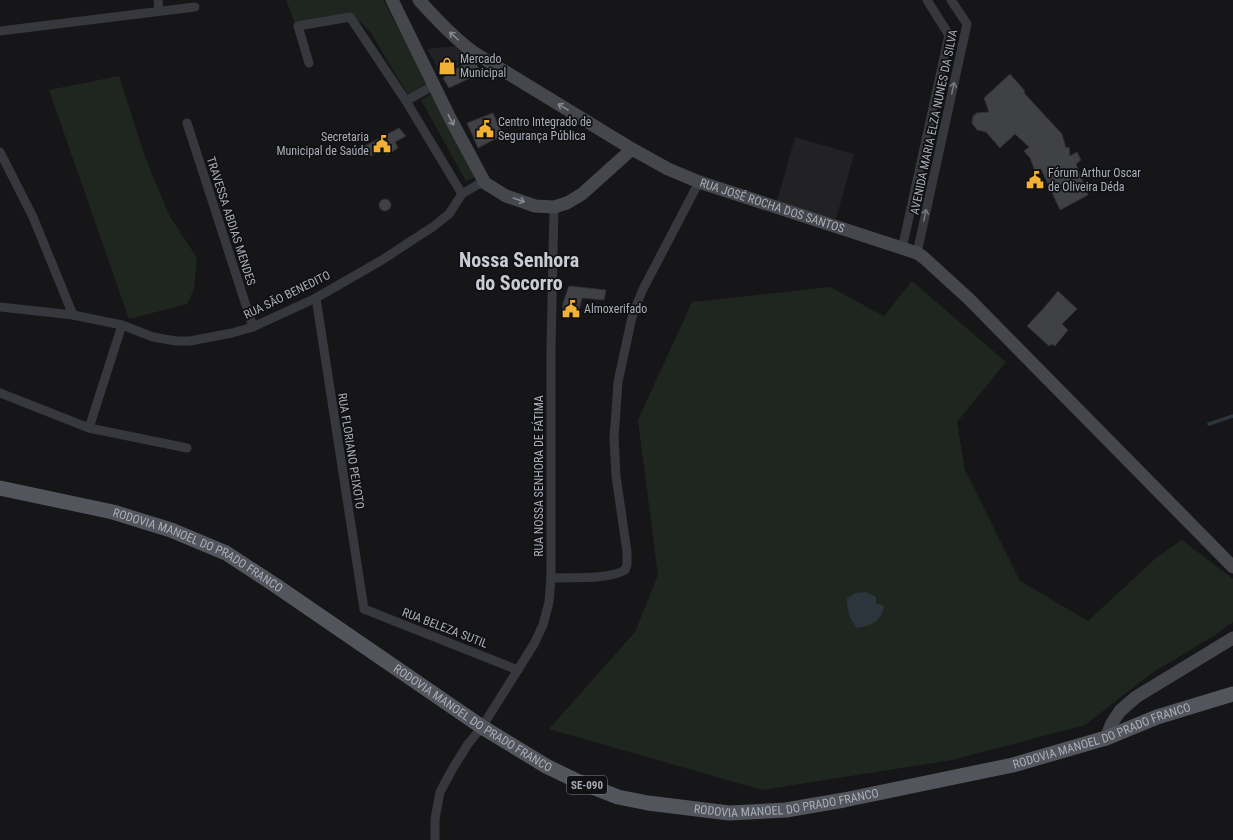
<svg xmlns="http://www.w3.org/2000/svg" width="1233" height="840" viewBox="0 0 1233 840" font-family="'Roboto Condensed',sans-serif">
<rect width="100%" height="100%" fill="#161618"/>
<g fill="#222225">
<path d="M 457,46 L 473,58 L 441,73 L 427,49 Z"/>
<path d="M 795,137 L 854,154 L 836,219 L 776,205 Z"/>
</g>
<g fill="#1e261f">
<path d="M 286,0 L 383,0 L 428,82 L 408,95 L 371,33 L 364,25 L 351,15 L 295,24 Z"/>
<path d="M 119,76 L 145,157 L 169,215 L 197,258 L 194,289 L 187,304 L 129,319 L 49,90 Z"/>
<path d="M 431,94 L 476,177 L 466,181 L 421,100 Z"/>
<path d="M 912,281 L 1006,362 L 957,422 L 965,470 L 1020,581 L 1088,621 L 1157,557 L 1182,540 L 1233,579 L 1233,622 L 1215,635 L 1152,673 L 1085,725 L 952,760 L 762,790 L 549,729 L 635,632 L 658,575 L 638,420 L 692,302 L 830,287 L 884,316 Z"/>
</g>
<path fill="#2c353c" d="M 866,592 L 876,597 L 876,603 L 884,606 C 881,623 871,625 857,628 C 849,619 847,609 847,598 L 856,593 Z"/>
<g fill="none" stroke-linecap="round" stroke-linejoin="round">
<path stroke="#2c353c" stroke-width="3.5" d="M 1209,424 L 1233,416"/>
</g>
<g fill="#404145" stroke="#303034">
<path d="M 472,61 L 476,63 L 481,73 L 449,88 L 443,78 L 462,65 Z"/>
<path d="M 1010,74 L 1025,91 L 1024,93 L 1062,134 L 1066,148 L 1069,147 L 1070,156 L 1077,152 L 1081,160 L 1076,164 L 1088,195 L 1060,210 L 1041,169 L 1035,171 L 1030,158 L 1024,151 L 1029,147 L 1015,134 L 1000,148 L 986,132 L 977,130 L 972,123 L 973,116 L 977,113 L 989,112 L 984,98 Z"/>
<path d="M 493,113 L 503,135 L 478,148 L 467,123 Z"/>
<path d="M 399,128 L 406,136 L 395,142 L 398,148 L 387,155 L 384,149 L 370,156 L 363,147 Z"/>
<circle cx="385" cy="205" r="6"/>
<path d="M 569,286 L 606,290 L 604,300 L 582,298 L 578,315 L 562,314 L 563,303 Z"/>
<path d="M 1058,291 L 1077,309 L 1062,324 L 1068,330 L 1055,346 L 1052,344 L 1049,346 L 1027,326 L 1043,309 Z"/>
</g>
<g fill="none" stroke-linecap="round" stroke-linejoin="round">
<g stroke="#37383d" stroke-width="9">
<path d="M 158,0 L 159,11"/>
<path d="M 0,31 L 195,7"/>
<path d="M 309,63 L 298,26 L 350,17 L 406,101 L 462,194"/>
<path d="M 406,101 L 434,85"/>
<path d="M 187,123 L 253,327"/>
<path d="M 0,152 L 33,217 L 73,315"/>
<path d="M 902,249 L 949,35 L 927,0"/>
<path d="M 917,253 L 967,24 L 951,0"/>
<path d="M 316,298 L 364,609 L 518,670"/>
<path d="M 0,307 L 73,315 L 122,325 L 153,337 L 176,341 L 190,341 L 232,333 L 253,327 L 316,298 L 382,260 L 434,226 L 449,214 L 462,194 L 477,185 L 485,183"/>
<path d="M 0,393 L 89,428 L 187,448"/>
<path d="M 89,428 L 122,325"/>
<path d="M 551,578 C 570,577 609,580 625,570 L 627,565 L 627,552 L 616,476 L 614,438 L 618,382 L 632,317 L 642,291 L 699,182"/>
<path d="M 435,840 L 435,819 L 440,792 L 453,768 L 468,744 L 482,727 L 534,644 L 543,625 L 549,602 L 551,578 L 551,348 L 554,207"/>
</g>
<g stroke="#45474d" stroke-width="13">
<path d="M 392,0 L 450,118 L 485,183 L 506,196 L 535,206 L 554,207 L 567,203 L 582,194 L 632,149"/>
<path id="s1" d="M 419,0 C 436,19 453,37 473,52 L 632,149 L 668,169 L 699,182 L 917,253 L 923,257 L 969,299 L 1233,567"/>
<path d="M 1106,738 L 1112,723 L 1120,711 L 1136,697 L 1233,638"/>
</g>
<path stroke="#53555c" stroke-width="15" id="s2" d="M 0,488 L 113,512 L 171,530 L 226,553 L 275,585 L 482,727 L 546,766 L 577,781 L 618,797 L 648,803 L 729,813 L 786,810 L 844,800 L 1013,765 L 1106,738 L 1157,717 L 1233,694"/>
</g>
<defs><path id="oneway-shaft" d="M-6 0H5M1.5-3L5.5 0L1.5 3" fill="none" stroke-width="1.6" stroke-linecap="round" stroke-linejoin="round"/></defs>
<g stroke="#858993">
<use href="#oneway-shaft" transform="translate(454 36) rotate(-138)"/>
<use href="#oneway-shaft" transform="translate(563 107) rotate(-149)"/>
<use href="#oneway-shaft" transform="translate(451 120) rotate(62)"/>
<use href="#oneway-shaft" transform="translate(519 200) rotate(19)"/>
</g>
<g stroke="#757881">
<use href="#oneway-shaft" transform="translate(953 88) rotate(-78)"/>
<use href="#oneway-shaft" transform="translate(925 215) rotate(-78)"/>
</g>
<defs>
<g id="shop-bare" transform="scale(1.38)"><path d="M-5-2.5h2.3a2.7 3.5 0 0 1 5.4 0H5L5.5 6h-11ZM-1.5-2.5h3a1.5 2.3 0 0 0-3 0Z" fill="#f2b134" stroke="#111113" stroke-width="2.5" paint-order="stroke"/></g>
<g id="civic-bare" transform="scale(1.38)"><path d="M-.6-6.5H3V-4.5H.6V-3L4-1V1h2V6H-6V1h2V-1L-.6-3ZM-1.2 2.5V6h2.4V2.5Z" fill="#f2b134" stroke="#111113" stroke-width="2.5" paint-order="stroke"/></g>
</defs>
<g fill-rule="evenodd">
<use href="#shop-bare" x="447" y="66"/>
<use href="#civic-bare" x="485" y="129"/>
<use href="#civic-bare" x="382" y="144"/>
<use href="#civic-bare" x="1035" y="180"/>
<use href="#civic-bare" x="571" y="309"/>
</g>
<g text-anchor="middle" stroke-width="3.5" stroke-linejoin="round" paint-order="stroke">
<rect fill="#111113" stroke="#7b7e86" stroke-width="1" x="567" y="776" width="40" height="18" rx="3"/>
<g font-size="11" font-weight="bold" fill="#a8adb8">
<text x="587" y="789">SE-090</text>
</g>
<g font-size="12" fill="#a8adb8" stroke="#111113" text-anchor="start">
<text x="460" y="63">Mercado<tspan x="460" dy="14">Municipal</tspan></text>
<text x="498" y="126">Centro Integrado de<tspan x="498" dy="14">Segurança Pública</tspan></text>
<text x="369" y="141" text-anchor="end">Secretaria<tspan x="369" dy="14">Municipal de Saúde</tspan></text>
<text x="1048" y="177">Fórum Arthur Oscar<tspan x="1048" dy="14">de Oliveira Déda</tspan></text>
<text x="584" y="313">Almoxerifado</text>
</g>
<g font-size="12" fill="#a8adb8" stroke="#111113">
<text transform="translate(934 122) rotate(-78)" y="4">AVENIDA MARIA ELZA NUNES DA SILVA</text>
<text dy="4" stroke="none"><textPath href="#s1" startOffset="413">RUA JOSÉ ROCHA DOS SANTOS</textPath></text>
<text transform="translate(231 221) rotate(72)" y="4">TRAVESSA ABDIAS MENDES</text>
<text transform="translate(287 295) rotate(-26)" y="4">RUA SÃO BENEDITO</text>
<text transform="translate(351 451) rotate(81)" y="4">RUA FLORIANO PEIXOTO</text>
<text transform="translate(539 476) rotate(-90)" y="4">RUA NOSSA SENHORA DE FÁTIMA</text>
<text dy="4" stroke="none"><textPath href="#s2" startOffset="209">RODOVIA MANOEL DO PRADO FRANCO</textPath></text>
<text transform="translate(445 628) rotate(21)" y="4">RUA BELEZA SUTIL</text>
<text dy="4" stroke="none"><textPath href="#s2" startOffset="533">RODOVIA MANOEL DO PRADO FRANCO</textPath></text>
<text dy="4" stroke="none"><textPath href="#s2" startOffset="1193">RODOVIA MANOEL DO PRADO FRANCO</textPath></text>
<text dy="4" stroke="none"><textPath href="#s2" startOffset="869">RODOVIA MANOEL DO PRADO FRANCO</textPath></text>
</g>
<g font-size="20" font-weight="bold" fill="#c9ccd4" stroke="#111113">
<text x="519" y="267">Nossa Senhora<tspan x="519" dy="23">do Socorro</tspan></text>
</g>
</g>
</svg>
